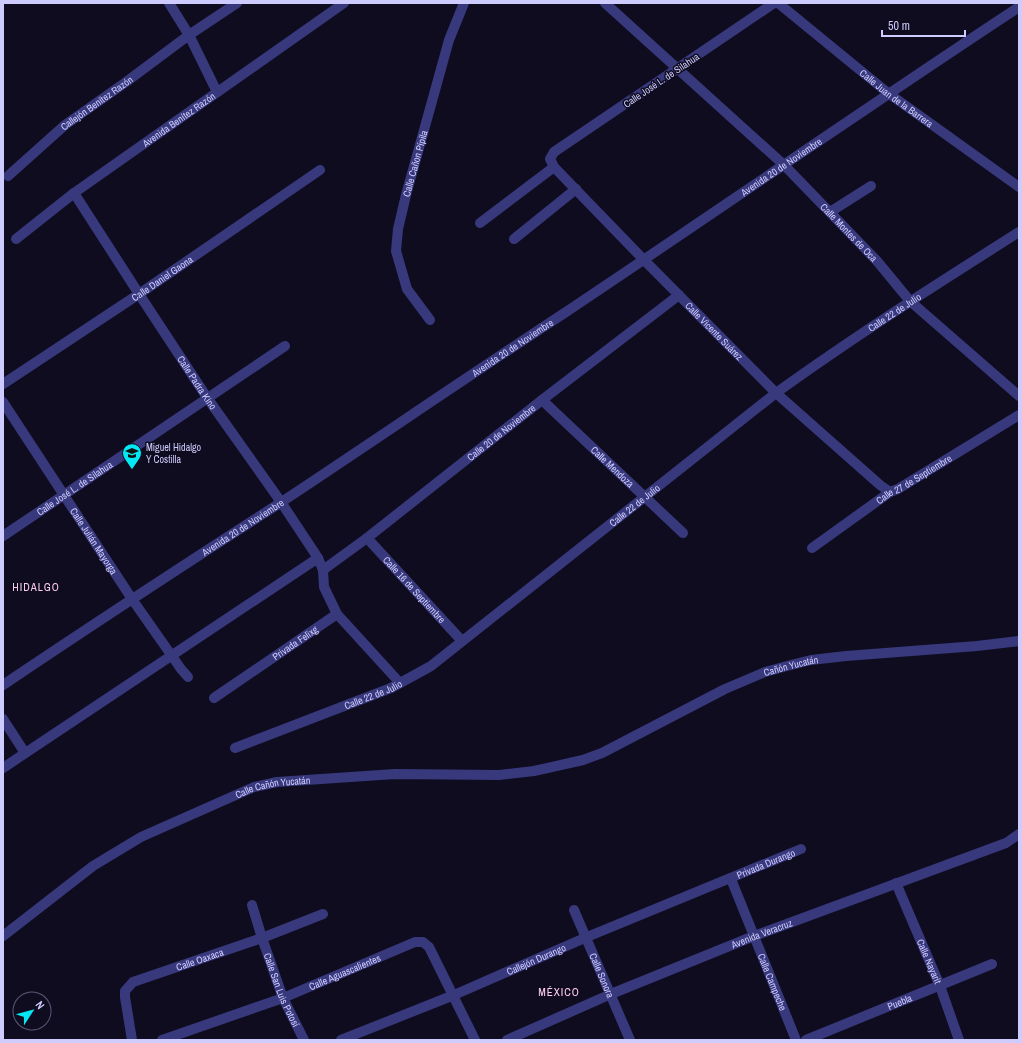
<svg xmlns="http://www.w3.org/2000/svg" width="1022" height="1043" viewBox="0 0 1022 1043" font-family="'Archivo Narrow',sans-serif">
<rect width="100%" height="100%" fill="#0f0c1f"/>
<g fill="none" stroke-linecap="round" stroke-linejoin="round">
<g stroke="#38397d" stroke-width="10">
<path d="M 169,3 L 189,35 L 217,92"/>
<path id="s1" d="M 605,3 L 784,165 L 877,261 L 910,301 L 1019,396"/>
<path id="s2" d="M 774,3 L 554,152 L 550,159 L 554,167 L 644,260 L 776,393 L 880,485 L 890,492"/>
<path id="s3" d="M 778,3 L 888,93 L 1019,187"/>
<path id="s4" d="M 8,176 L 65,125 L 126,82 L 189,35 L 237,3"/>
<path id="s5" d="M 74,193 L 139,294 L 208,399 L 281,502 L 318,558 L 323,570 L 324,587 L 337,614 L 400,683"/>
<path d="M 830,212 L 871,186"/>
<path d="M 480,223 L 554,167"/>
<path id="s6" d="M 16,239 L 74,193 L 344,3"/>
<path d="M 514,239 L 576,189"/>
<path id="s7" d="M 430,320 L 407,289 L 396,251 L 398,229 L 406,195 L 449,40 L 464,3"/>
<path id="s8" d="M 3,384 L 139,294 L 320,170"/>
<path id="s9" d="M 542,400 L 683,533"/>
<path id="s10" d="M 3,402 L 132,599 L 181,669 L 188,677"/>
<path id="s11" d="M 3,536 L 285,346"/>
<path id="s12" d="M 367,538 L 462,641"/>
<path id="s13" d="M 812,548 L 890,492 L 898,489 L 1019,415"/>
<path id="s14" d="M 323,570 L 367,538 L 542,400 L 679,295"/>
<path id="s15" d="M 3,685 C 95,623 187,563 280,503 C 375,440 470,375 566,312 C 717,211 867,107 1019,7"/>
<path id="s16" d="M 214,698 L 337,614"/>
<path d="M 3,719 L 25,753"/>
<path id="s17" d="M 235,748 L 391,688 L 431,666 L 776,393 C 855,336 937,284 1019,232"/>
<path d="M 3,768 L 318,558"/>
<path id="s18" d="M 731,879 L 796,1040"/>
<path id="s19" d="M 896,883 L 940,986 L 959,1040"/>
<path id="s20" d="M 252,905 L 262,938 L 283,998 L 304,1040"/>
<path id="s21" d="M 574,910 L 630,1040"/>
<path id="s22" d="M 3,936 L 93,866 L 141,837 L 254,787 L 277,782 L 395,774 L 499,775 L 534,771 L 583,760 L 602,753 L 725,689 L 765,672 L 787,666 L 811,660 L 846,656 L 977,646 L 1019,641"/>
<path id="s23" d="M 132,1040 L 125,997 L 125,991 L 133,982 L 262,938 L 323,914"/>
<path id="s24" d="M 162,1040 L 283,998 L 415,942 L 423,942 L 429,947 L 475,1040"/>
<path id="s25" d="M 341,1040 L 454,995 L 587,937 L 801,849"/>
<path id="s26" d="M 507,1040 L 611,994 L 754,936 L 1006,843 L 1019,834"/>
<path id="s27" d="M 806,1040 L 992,964"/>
</g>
</g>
<defs>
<g id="school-pin" transform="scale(1)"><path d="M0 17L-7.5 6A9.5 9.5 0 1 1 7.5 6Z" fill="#03e8f2" stroke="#0f0c1f"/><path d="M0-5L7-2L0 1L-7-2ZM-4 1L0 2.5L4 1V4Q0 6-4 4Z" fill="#111"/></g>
</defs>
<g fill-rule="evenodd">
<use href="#school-pin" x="132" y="453"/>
</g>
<g text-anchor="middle" stroke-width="3" stroke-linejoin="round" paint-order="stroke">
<g font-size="10" fill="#cecbfe" stroke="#0f0c1f">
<text transform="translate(661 80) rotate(-34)" y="4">Calle José L. de Silahua</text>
<text dy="4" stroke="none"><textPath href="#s3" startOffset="152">Calle Juan de la Barrera</textPath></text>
<text dy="4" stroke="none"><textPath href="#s4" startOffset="115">Callejón Benítez Razón</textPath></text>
<text dy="4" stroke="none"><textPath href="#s6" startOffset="202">Avenida Benítez Razón</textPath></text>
<text dy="4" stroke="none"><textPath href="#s7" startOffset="168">Calle Cañon Pípila</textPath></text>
<text dy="4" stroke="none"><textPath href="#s15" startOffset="935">Avenida 20 de Noviembre</textPath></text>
<text dy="4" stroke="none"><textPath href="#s1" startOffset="335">Calle Montes de Oca</textPath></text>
<text dy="4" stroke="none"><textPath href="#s8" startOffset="191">Calle Daniel Gaona</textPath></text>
<text dy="4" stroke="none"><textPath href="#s17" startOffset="796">Calle 22 de Julio</textPath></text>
<text dy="4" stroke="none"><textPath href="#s2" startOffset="512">Calle Vicente Suárez</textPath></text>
<text dy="4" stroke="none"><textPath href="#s15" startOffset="611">Avenida 20 de Noviembre</textPath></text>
<text dy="4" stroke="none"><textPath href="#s5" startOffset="226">Calle Padra Kino</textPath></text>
<text dy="4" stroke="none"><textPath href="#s14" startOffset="225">Calle 20 de Noviembre</textPath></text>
<text dy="4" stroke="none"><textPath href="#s9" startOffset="97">Calle Mendoza</textPath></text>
<text dy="4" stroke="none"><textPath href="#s13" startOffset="123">Calle 27 de Septiembre</textPath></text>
<text dy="4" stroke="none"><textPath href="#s11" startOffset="86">Calle José L. de Silahua</textPath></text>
<text dy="4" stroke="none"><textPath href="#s17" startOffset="472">Calle 22 de Julio</textPath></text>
<text dy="4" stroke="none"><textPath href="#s15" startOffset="287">Avenida 20 de Noviembre</textPath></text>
<text dy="4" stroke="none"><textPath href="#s10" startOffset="166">Calle Julián Mayorga</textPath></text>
<text dy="4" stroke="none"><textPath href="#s12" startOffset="70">Calle 16 de Septiembre</textPath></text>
<text dy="4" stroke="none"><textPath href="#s16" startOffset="98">Privada Felixg</textPath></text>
<text dy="4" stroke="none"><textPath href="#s22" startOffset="854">Cañón Yucatán</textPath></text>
<text dy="4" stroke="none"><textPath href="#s17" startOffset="148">Calle 22 de Julio</textPath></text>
<text dy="4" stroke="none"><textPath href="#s22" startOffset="312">Calle Cañón Yucatán</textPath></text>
<text dy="4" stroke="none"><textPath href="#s25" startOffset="460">Privada Durango</textPath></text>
<text dy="4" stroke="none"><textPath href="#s26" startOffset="276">Avenida Veracruz</textPath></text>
<text dy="4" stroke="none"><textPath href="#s25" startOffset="211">Callejón Durango</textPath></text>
<text dy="4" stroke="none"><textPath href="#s23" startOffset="132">Calle Oaxaca</textPath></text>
<text dy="4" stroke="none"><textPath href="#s19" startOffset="85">Calle Nayarit</textPath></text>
<text dy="4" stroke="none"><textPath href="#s24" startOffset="195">Calle Aguascalientes</textPath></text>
<text dy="4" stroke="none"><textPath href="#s21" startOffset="71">Calle Sonora</textPath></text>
<text dy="4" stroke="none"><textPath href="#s18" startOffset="111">Calle Campeche</textPath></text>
<text dy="4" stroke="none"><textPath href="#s20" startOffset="90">Calle San Luis Potosí</textPath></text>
<text dy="4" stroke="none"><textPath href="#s27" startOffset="101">Puebla</textPath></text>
</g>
<g font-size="10" fill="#cecbfe" stroke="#0f0c1f" text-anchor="start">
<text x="146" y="451">Miguel Hidalgo<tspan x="146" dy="12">Y Costilla</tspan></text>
</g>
<g font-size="11" letter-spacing="1" fill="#fecdef" stroke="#0f0c1f">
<text x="36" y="591">HIDALGO</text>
<text x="559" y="996">MÉXICO</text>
</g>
</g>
<rect width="1022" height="1043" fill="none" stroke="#cecbfe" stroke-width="8"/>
<g transform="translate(32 1011) rotate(54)"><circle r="19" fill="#0f0c1f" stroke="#5b5878"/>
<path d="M0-3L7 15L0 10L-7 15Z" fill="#03e8f2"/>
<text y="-6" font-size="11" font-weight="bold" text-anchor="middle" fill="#cecbfe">N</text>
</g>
<path d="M882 30v6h83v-6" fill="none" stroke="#cecbfe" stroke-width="2"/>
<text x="888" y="30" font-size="12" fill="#cecbfe" stroke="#0f0c1f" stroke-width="3" paint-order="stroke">50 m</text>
</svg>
